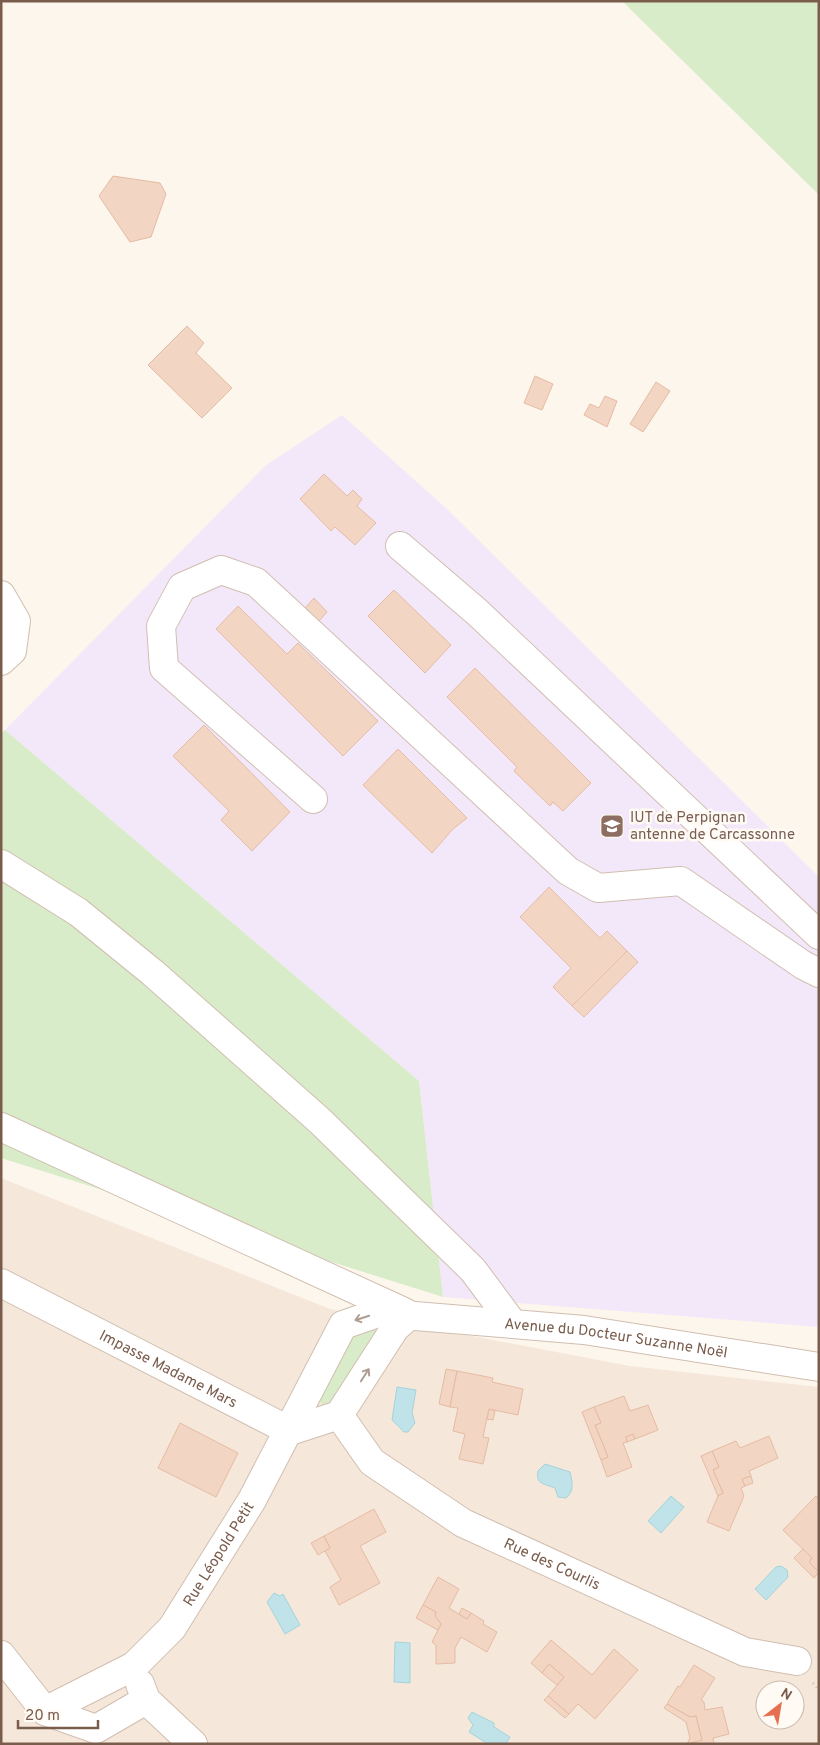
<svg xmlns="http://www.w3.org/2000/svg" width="820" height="1745" viewBox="0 0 820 1745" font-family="Overpass,sans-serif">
<rect width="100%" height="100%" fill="#fdf6ec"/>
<path fill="#f5e8da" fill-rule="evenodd" d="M 1,1178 L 330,1309 L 630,1366 L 819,1387 L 819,1744 L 1,1744 ZM 765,1690 L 795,1690 L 795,1720 L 765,1720 Z"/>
<path fill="#f3e8fa" d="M 342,415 L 447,509 L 819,877 L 819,1327 L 443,1297 L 419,1081 L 5,730 L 265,466 Z"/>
<g fill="#d8ecc9">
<path d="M 622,1 L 819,1 L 819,195 Z"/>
<path d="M 5,730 L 419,1081 L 443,1297 L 1,1158 L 1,733 Z"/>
<path d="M 373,1328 L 377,1332 L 332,1401 L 323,1405 L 317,1398 L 346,1334 Z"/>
</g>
<g fill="#bfe3e8" stroke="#a5d3da">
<path d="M 397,1387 L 416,1390 L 412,1413 L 415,1423 L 408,1432 L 404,1432 L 392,1420 Z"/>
<path d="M 545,1464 L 570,1472 C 572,1481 575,1491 566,1498 L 558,1497 L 555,1488 C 546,1484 535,1485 538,1471 Z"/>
<path d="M 671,1496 L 684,1507 L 661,1533 L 648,1521 Z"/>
<path d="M 781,1566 L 787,1570 L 788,1577 L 766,1600 L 755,1589 L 776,1567 Z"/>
<path d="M 274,1593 L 280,1596 L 283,1594 L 300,1625 L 285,1634 L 267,1602 Z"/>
<path d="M 395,1642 L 410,1643 L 410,1683 L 394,1682 Z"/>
<path d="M 472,1712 L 494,1723 L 494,1727 L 510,1737 L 506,1744 L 488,1744 L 469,1732 L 473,1725 L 468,1718 Z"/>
</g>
<g fill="#f3d5c3" stroke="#e6bba3">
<path d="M 113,176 L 160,183 L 166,194 L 151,237 L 130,242 L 99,196 Z"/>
<path d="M 187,326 L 204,343 L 196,353 L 232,388 L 202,418 L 148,365 Z"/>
<path d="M 535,376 L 553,384 L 542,410 L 524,403 Z"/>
<path d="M 656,382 L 670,391 L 643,432 L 630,424 Z"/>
<path d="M 605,396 L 617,401 L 607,427 L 584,415 L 590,404 L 599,408 Z"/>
<path d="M 324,474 L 347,496 L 353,490 L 362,499 L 357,506 L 376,523 L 355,545 L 335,527 L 331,531 L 300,499 Z"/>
<path d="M 394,590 L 451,645 L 425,673 L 368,616 Z"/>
<path d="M 314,598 L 327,612 L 319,621 L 305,608 Z"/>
<path d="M 238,606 L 287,654 L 298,643 L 378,721 L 343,756 L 216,629 Z"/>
<path d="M 475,668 L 591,783 L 563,811 L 553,802 L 550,806 L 514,771 L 517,767 L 447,697 Z"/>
<path d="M 204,725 L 290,812 L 252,851 L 221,820 L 229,811 L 173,756 Z"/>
<path d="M 398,749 L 467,818 L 453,829 L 432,853 L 363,785 Z"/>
<path d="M 549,887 L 600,938 L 607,931 L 627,951 L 572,1006 L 553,987 L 571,968 L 520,917 Z"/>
<path d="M 627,951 L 638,962 L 584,1017 L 572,1006 Z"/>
<path d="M 446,1369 L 457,1371 L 450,1407 L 439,1404 Z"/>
<path d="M 457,1371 L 493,1378 L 492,1382 L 523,1389 L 518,1415 L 489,1409 L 483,1437 L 489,1438 L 483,1464 L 459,1459 L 465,1434 L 453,1431 L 458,1408 L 450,1407 Z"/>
<path d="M 624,1396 L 630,1411 L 648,1405 L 658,1430 L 635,1439 L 633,1434 L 626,1437 L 627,1442 L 623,1443 L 632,1467 L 607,1477 L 601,1460 L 608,1457 L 595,1425 L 601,1423 L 594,1407 Z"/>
<path d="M 594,1407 L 601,1423 L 595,1425 L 608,1457 L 601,1460 L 582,1412 Z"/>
<path d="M 489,1409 L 495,1411 L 493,1420 L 487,1419 Z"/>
<path d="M 180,1423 L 238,1453 L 216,1497 L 158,1468 Z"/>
<path d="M 633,1434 L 635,1439 L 627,1442 L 626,1437 Z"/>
<path d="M 769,1436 L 778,1458 L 749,1471 L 751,1476 L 742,1479 L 745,1486 L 741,1488 L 744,1496 L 729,1531 L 707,1522 L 718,1496 L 723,1493 L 713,1470 L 719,1467 L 712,1451 L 736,1441 L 740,1448 Z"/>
<path d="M 712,1451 L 719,1467 L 713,1470 L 723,1493 L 718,1496 L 701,1456 Z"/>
<path d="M 751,1476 L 753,1483 L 745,1486 L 742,1479 Z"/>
<path d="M 816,1496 L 819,1499 L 819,1572 L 809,1562 L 812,1558 L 783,1530 Z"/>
<path d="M 374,1509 L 386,1532 L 360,1546 L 380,1583 L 339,1605 L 330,1587 L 341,1580 L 325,1551 L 330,1548 L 324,1536 Z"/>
<path d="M 324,1536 L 330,1548 L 318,1555 L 311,1543 Z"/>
<path d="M 803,1549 L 812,1558 L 809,1562 L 819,1572 L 814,1578 L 794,1558 Z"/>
<path d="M 438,1577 L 459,1589 L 449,1608 L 467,1619 L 471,1613 L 484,1621 L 483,1624 L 497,1632 L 487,1652 L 461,1637 L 455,1648 L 455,1663 L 436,1664 L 436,1645 L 432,1642 L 441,1624 L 435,1616 L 436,1612 L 423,1605 Z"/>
<path d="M 423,1605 L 436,1612 L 435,1616 L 441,1624 L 438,1630 L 416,1618 Z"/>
<path d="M 462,1608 L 471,1613 L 467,1619 L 459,1614 Z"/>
<path d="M 551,1640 L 592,1675 L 614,1649 L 638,1670 L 595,1719 L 578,1704 L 569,1714 L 548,1696 L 564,1677 L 549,1664 L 542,1673 L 531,1663 Z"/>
<path d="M 549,1664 L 564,1677 L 557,1685 L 542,1673 Z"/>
<path d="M 694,1665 L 715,1678 L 701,1700 L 704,1702 L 705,1710 L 722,1707 L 729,1734 L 713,1738 L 714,1744 L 693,1744 L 695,1741 L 702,1740 L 696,1716 L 690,1717 L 667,1704 L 678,1686 L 680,1687 Z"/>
<path d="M 548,1696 L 569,1714 L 565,1718 L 544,1700 Z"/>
<path d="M 667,1704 L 690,1717 L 696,1716 L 702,1740 L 687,1744 L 690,1738 L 686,1722 L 664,1708 Z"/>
</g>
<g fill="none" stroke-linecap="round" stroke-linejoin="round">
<g stroke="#d1beb0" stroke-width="30">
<g id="minor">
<path d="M 400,546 L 477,612 L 819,935"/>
<path d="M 1,595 L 16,621 L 12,651 L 1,661"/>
<path d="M 313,799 L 164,668 L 161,626 L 182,587 L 221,570 L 256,582 L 568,871 L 598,888 L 681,881 L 803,965 L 819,973"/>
<path d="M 1,864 L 78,912 L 153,973 L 320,1121 L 473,1270 L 513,1324"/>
<path d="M 1,1127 L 404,1312"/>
<path id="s1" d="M 1,1283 L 290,1431 L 339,1415"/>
<path id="s2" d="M 339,1415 L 372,1462 L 463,1523 L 745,1652 L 797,1661"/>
<path d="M 339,1415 L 395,1328 L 410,1315"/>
<path d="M 1,1655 L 45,1711 L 96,1729 L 146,1700"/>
<path d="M 140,1684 L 146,1700 L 193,1744"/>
<path id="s3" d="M 45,1711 L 134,1666 L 172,1628 L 252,1500 L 343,1325 L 378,1313 L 513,1324 L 584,1330 L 819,1367"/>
</g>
</g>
<path stroke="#d9b8a5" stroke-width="3" stroke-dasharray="1 4" stroke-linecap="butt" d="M 813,1683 L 819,1690"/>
<use href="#minor" stroke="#fff" stroke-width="28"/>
</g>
<defs><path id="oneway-shaft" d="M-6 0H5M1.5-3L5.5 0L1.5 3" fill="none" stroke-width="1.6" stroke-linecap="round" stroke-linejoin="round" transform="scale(1.25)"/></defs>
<g stroke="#af9d94">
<use href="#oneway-shaft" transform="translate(362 1318) rotate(162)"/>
<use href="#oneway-shaft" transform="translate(365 1375) rotate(-57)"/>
</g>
<defs>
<g id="university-square" transform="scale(1.25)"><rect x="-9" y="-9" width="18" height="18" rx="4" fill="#8d6e63" stroke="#fffaf3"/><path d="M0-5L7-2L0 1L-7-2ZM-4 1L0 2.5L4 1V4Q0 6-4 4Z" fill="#fff"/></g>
</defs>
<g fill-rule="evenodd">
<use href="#university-square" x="612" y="826"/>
</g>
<g text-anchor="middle" stroke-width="5" stroke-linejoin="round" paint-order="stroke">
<g font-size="15" fill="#785e54" stroke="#fffaf3" text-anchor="start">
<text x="630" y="822">IUT de Perpignan<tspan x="630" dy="17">antenne de Carcassonne</tspan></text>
</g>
<g font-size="15" fill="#7a5c4d" stroke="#fffaf3">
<text dy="5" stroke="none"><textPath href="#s3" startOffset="778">Avenue du Docteur Suzanne Noël</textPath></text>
<text dy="5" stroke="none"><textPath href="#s1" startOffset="188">Impasse Madame Mars</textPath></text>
<text dy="5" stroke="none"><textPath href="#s3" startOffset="241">Rue Léopold Petit</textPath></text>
<text dy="5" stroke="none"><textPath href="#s2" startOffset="265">Rue des Courlis</textPath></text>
</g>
</g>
<rect width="820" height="1745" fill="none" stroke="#7a5c4d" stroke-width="5"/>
<g transform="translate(780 1705) rotate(31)"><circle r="24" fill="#fffaf3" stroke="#cabbb1"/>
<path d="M0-4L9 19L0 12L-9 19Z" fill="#e76f51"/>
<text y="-8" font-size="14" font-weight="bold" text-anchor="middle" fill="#7a5c4d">N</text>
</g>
<path d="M18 1720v8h80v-8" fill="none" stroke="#7a5c4d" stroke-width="2.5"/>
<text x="25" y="1720" font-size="15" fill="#7a5c4d" stroke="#fffaf3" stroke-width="4" paint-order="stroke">20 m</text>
</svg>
